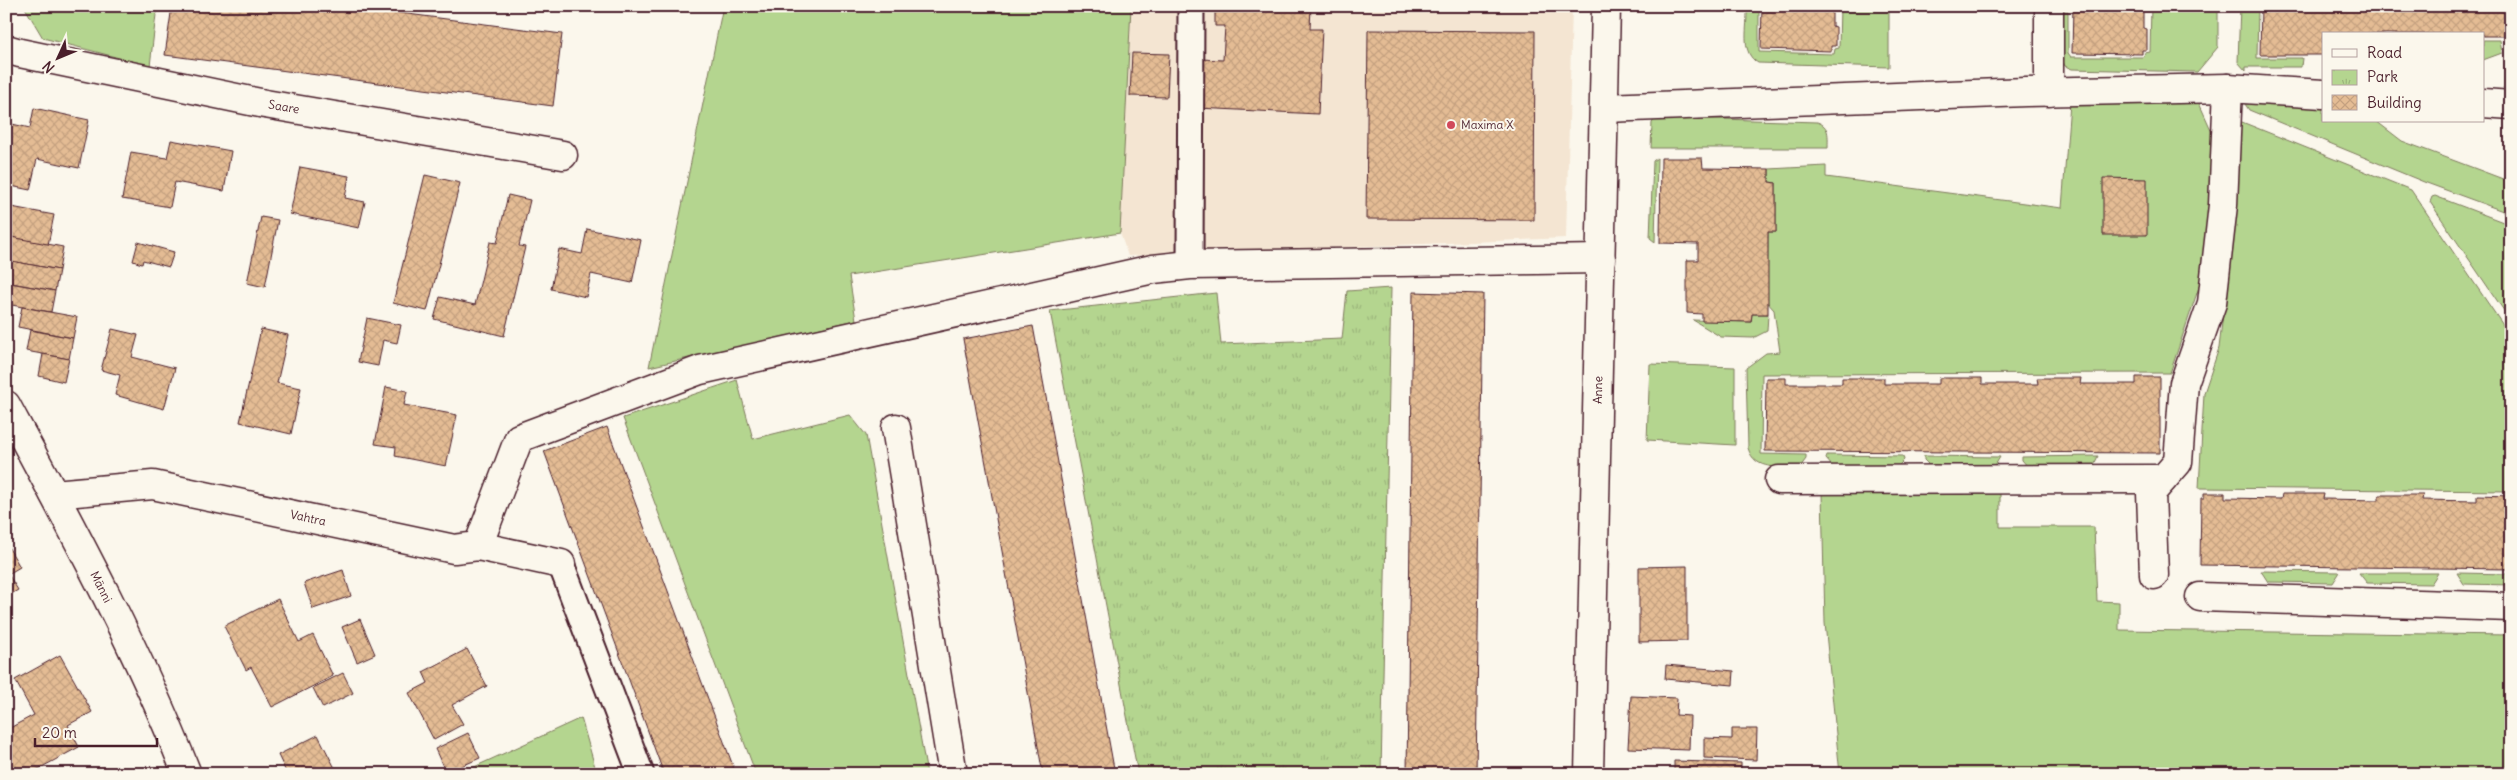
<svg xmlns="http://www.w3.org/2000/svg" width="2517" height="780" viewBox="0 0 2517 780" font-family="Delius,sans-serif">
<defs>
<pattern id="park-tufts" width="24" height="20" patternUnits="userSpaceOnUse" patternTransform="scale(1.25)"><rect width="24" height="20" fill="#b4d58f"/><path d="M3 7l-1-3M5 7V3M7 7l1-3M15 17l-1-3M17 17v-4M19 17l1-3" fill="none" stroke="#9cb67c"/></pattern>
<pattern id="building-cross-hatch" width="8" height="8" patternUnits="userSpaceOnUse" patternTransform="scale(1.25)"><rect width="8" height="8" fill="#e4bc94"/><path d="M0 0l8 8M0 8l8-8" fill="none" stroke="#c5a180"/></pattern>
</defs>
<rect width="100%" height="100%" fill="#fbf7ec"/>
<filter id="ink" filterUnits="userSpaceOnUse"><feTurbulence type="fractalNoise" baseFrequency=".02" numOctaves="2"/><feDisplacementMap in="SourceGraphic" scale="10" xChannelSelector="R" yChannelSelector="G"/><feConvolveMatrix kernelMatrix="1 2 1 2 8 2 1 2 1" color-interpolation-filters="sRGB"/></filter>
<g filter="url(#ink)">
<path fill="#f4e5d2" d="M 1131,6 L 1572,6 L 1566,238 L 1128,256 L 1120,233 Z"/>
<g fill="#b4d58f" stroke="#7f7a5d">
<path d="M 24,6 L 157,6 L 150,66 L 43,38 Z"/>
<path d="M 723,6 L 1131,6 L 1120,233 L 849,276 L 856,320 L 649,367 Z"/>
<path d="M 1755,6 L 1759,6 L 1759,52 L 1834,54 L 1835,49 L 1839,48 L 1840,6 L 1889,6 L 1889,67 L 1758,63 C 1741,53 1747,31 1747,13 Z"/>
<path d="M 2151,6 L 2218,6 L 2218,47 L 2197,72 L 2072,69 L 2065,66 L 2058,51 L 2062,11 L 2068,11 L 2068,53 L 2071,57 L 2144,57 L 2145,53 L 2150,52 Z"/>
<path d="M 2240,6 L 2258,6 L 2257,58 L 2302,58 L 2301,67 L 2246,67 L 2246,71 L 2238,62 Z"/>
<path d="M 2483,40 L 2500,40 L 2502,53 L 2483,60 Z"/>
<path d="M 2249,99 L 2283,106 L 2323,107 L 2323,121 L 2376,121 L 2402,141 L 2503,179 L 2511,176 L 2511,214 L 2424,182 L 2249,110 L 2245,104 Z"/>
<path d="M 2070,103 L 2199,103 L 2217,143 L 2214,211 L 2199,287 L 2170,373 L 1762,374 L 1761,454 L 1806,455 L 1806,459 L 1800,467 C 1780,466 1755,472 1748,448 L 1746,368 L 1766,353 L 1780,352 L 1774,310 L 1767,302 L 1768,232 L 1776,232 L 1776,183 L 1769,182 L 1769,169 L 1826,166 L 1826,177 L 2062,208 Z"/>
<path d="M 1656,117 L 1817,122 C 1830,126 1828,136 1828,148 L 1651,148 L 1652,123 Z"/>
<path d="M 2237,120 L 2411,190 L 2511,337 L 2511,491 L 2199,488 L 2204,393 L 2219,348 L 2235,213 Z"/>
<path d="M 1657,158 L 1655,242 L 1650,238 L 1653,161 Z"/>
<path d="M 2435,196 L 2511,225 L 2511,321 L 2430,202 L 2432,197 Z"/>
<path d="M 1752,314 L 1768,314 L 1767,331 L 1753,338 L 1721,337 L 1693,320 L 1751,322 Z"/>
<path d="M 1650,364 L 1735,367 L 1735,445 L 1647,440 Z"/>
<path d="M 737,380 L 753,439 L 850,415 L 866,435 L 927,774 L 756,774 L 623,418 Z"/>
<path d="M 1827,455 L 1903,456 L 1904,460 L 1897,467 L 1833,467 L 1826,459 Z"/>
<path d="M 1924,456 L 2000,457 L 1994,467 L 1931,467 L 1924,460 Z"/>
<path d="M 2098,456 L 2092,469 L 2029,468 L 2022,460 L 2022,457 Z"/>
<path d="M 1822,492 L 2000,492 L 2000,527 L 2094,527 L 2097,601 L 2119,602 L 2119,630 L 2511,635 L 2511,774 L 1840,774 L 1825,623 Z"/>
<path d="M 2261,571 L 2340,572 L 2333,583 L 2268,582 Z"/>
<path d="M 2359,573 L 2438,573 L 2431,584 L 2367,583 Z"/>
<path d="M 2457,573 L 2511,574 L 2511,585 L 2464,584 Z"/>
<path d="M 581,718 L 597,774 L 459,774 Z"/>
</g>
<path fill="url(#park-tufts)" stroke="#7f7a5d" d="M 1391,288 L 1381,774 L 1138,774 L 1050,311 L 1216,293 L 1221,344 L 1342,339 L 1347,291 Z"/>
<g fill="url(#building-cross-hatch)" stroke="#4a1f2b">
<path d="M 172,6 L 346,6 L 562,34 L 553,106 L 165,55 Z"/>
<path d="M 1215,6 L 1311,6 L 1310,29 L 1322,29 L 1318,114 L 1198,108 L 1200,59 L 1223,60 L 1225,26 L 1215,26 Z"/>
<path d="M 1762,6 L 1832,6 L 1832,26 L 1836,27 L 1836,46 L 1831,46 L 1831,51 L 1761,49 Z"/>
<path d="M 2073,6 L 2143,6 L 2143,28 L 2147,29 L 2147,50 L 2142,50 L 2142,54 L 2072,53 Z"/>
<path d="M 2261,6 L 2511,6 L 2511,36 L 2483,36 L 2483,34 L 2323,34 L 2323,55 L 2260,55 Z"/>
<path d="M 1368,30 L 1535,31 L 1534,220 L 1366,219 Z"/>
<path d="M 1132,53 L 1169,54 L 1167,97 L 1130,96 Z"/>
<path d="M 34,108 L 89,120 L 79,168 L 37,159 L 30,190 L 6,185 L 6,150 L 12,124 L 30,128 Z"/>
<path d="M 171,140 L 231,151 L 224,191 L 175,182 L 170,207 L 122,199 L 131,152 L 167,158 Z"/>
<path d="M 1661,158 L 1702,158 L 1703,168 L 1769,169 L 1769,182 L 1776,183 L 1776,232 L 1768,232 L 1768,314 L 1752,314 L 1751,322 L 1702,321 L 1702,314 L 1687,313 L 1687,260 L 1698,260 L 1698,244 L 1660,243 Z"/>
<path d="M 300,167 L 349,176 L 345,198 L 365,202 L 359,228 L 290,214 Z"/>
<path d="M 425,175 L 460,183 L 427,311 L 393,303 Z"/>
<path d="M 2103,178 L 2147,179 L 2147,235 L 2103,235 Z"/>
<path d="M 508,195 L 530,200 L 519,246 L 525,247 L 504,336 L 434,319 L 440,297 L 475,305 L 490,242 L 497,243 Z"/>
<path d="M 6,206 L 54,215 L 48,245 L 6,236 Z"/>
<path d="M 261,217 L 278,220 L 265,287 L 247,283 Z"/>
<path d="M 587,229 L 641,240 L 632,283 L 591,274 L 586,297 L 551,289 L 559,249 L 582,254 Z"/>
<path d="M 6,236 L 63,247 L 59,270 L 6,260 Z"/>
<path d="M 138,242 L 174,252 L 169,267 L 143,260 L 142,264 L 133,261 Z"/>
<path d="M 6,260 L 59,270 L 55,291 L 6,282 Z"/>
<path d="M 10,283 L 55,291 L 51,312 L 6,304 Z"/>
<path d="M 1413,292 L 1483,294 L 1476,774 L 1407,774 Z"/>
<path d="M 22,307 L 77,317 L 73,338 L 18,327 Z"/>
<path d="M 367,318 L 401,325 L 397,343 L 383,340 L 378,366 L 358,362 Z"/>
<path d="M 1033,326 L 1115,774 L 1043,774 L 963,339 Z"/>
<path d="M 112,329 L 138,335 L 132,357 L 175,368 L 164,409 L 115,395 L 120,375 L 101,370 Z"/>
<path d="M 261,329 L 288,335 L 277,383 L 301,388 L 291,434 L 240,422 Z"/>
<path d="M 30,330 L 73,338 L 69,359 L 26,351 Z"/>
<path d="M 43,354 L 69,359 L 64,382 L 39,376 Z"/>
<path d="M 2136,377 L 2160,377 L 2160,453 L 1765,451 L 1766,378 L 1786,378 L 1786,384 L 1842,384 L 1842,378 L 1884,378 L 1884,384 L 1939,384 L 1939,378 L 1982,378 L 1982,384 L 2038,384 L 2037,378 L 2081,378 L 2080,384 L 2136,384 Z"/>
<path d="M 386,387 L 407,391 L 404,405 L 457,415 L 446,466 L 395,456 L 396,447 L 375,444 Z"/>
<path d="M 607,427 L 736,774 L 664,774 L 544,451 Z"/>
<path d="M 2204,493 L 2225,493 L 2225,498 L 2281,499 L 2282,494 L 2324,494 L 2323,499 L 2379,500 L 2379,495 L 2423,495 L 2422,500 L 2477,501 L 2477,495 L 2511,496 L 2511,569 L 2200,565 L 2201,498 L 2204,498 Z"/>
<path d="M 6,543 L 20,567 L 8,574 L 18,590 L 6,597 Z"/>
<path d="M 1687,566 L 1687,641 L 1639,642 L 1639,567 Z"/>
<path d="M 343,570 L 351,596 L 313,609 L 304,583 Z"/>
<path d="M 278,599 L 299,642 L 313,635 L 333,676 L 272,707 L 251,667 L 246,670 L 224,626 Z"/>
<path d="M 360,619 L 375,654 L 357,662 L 342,627 Z"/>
<path d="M 467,649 L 487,686 L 452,705 L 463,724 L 434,740 L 409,693 L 428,683 L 423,672 Z"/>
<path d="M 60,655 L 92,712 L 68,725 L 79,747 L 29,774 L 16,774 L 6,755 L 6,730 L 34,715 L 15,680 Z"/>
<path d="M 1666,665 L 1734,671 L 1733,685 L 1665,679 Z"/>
<path d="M 343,673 L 353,693 L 323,708 L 313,688 Z"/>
<path d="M 1631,696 L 1677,698 L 1676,715 L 1690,716 L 1689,750 L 1628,748 Z"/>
<path d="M 1732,729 L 1757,729 L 1756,760 L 1704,758 L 1704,738 L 1732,739 Z"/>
<path d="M 468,733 L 480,758 L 446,773 L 435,749 Z"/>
<path d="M 318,735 L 338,774 L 287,774 L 278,755 Z"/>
<path d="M 1674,761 L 1741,763 L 1741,774 L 1674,774 Z"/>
</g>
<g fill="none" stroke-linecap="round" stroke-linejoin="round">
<g stroke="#4a1f2b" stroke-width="29">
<g id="service">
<path d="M 1190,265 L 1191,6"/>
<path d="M 561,564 L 641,774"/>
</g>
</g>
<g stroke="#4a1f2b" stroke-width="31">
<g id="minor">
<path d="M 6,49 L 20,53 L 265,104 L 563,155"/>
<path d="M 2049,92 L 2049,6"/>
<path d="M 2483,103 L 2511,105"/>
<path d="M 1605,108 L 2026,92 L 2228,88 L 2323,94"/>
<path d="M 6,405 C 71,526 137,647 187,774"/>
<path d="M 896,428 L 953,774"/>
<path d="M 1779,480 L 2163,479"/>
<path d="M 54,494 L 153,485 L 454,549 L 478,546 L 561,564"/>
<path d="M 478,546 L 519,438 L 700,370 L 1153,269 L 1190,265 L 1601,259"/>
<path d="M 2154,575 L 2151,493 L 2178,462 L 2184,383 L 2212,303 L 2223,205 L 2228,88"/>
<path d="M 2200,597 L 2511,607"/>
<path d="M 1589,774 L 1606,6"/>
</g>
</g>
<use href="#service" stroke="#fbf7ec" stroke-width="25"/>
<use href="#minor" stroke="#fbf7ec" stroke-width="28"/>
</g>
</g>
<circle fill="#d1495b" stroke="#fbf7ec" stroke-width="2" cx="1451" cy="125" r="5"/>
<g text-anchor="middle" stroke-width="4" stroke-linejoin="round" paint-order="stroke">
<g font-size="12" fill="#4a1f2b" stroke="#fbf7ec">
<text transform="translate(284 107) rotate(10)" y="4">Saare</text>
<text transform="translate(1598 390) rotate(-89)" y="4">Anne</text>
<text transform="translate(308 518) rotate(12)" y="4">Vahtra</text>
<text transform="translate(101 587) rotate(63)" y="4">Männi</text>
</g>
<g font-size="12" fill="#4a1f2b" stroke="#fbf7ec" text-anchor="start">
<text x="1461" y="129">Maxima X</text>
</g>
</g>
<rect width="2517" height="780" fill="none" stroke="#fbf7ec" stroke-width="25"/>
<rect x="12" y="12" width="2492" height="755" fill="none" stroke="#4a1f2b" stroke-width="2" filter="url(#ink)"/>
<rect x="2322" y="32" width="162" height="90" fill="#fbf7ec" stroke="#b4a19f"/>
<rect x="2332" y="49" width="25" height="8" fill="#fbf7ec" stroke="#b4a19f"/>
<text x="2367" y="58" font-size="15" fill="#4a1f2b">Road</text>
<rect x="2332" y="70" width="25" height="15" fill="url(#park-tufts)" stroke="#b4a19f"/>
<text x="2367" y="82" font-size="15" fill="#4a1f2b">Park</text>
<rect x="2332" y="95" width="25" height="15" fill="url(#building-cross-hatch)" stroke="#b4a19f"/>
<text x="2367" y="108" font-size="15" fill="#4a1f2b">Building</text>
<g transform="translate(58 58) rotate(226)" stroke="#fbf7ec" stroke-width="4" paint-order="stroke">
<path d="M0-4L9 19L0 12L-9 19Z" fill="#4a1f2b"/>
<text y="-8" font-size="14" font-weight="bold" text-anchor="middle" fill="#4a1f2b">N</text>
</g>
<path d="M35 738v8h122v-8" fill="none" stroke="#4a1f2b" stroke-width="2.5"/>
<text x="42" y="738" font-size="15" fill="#4a1f2b" stroke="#fbf7ec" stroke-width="4" paint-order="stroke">20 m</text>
</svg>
